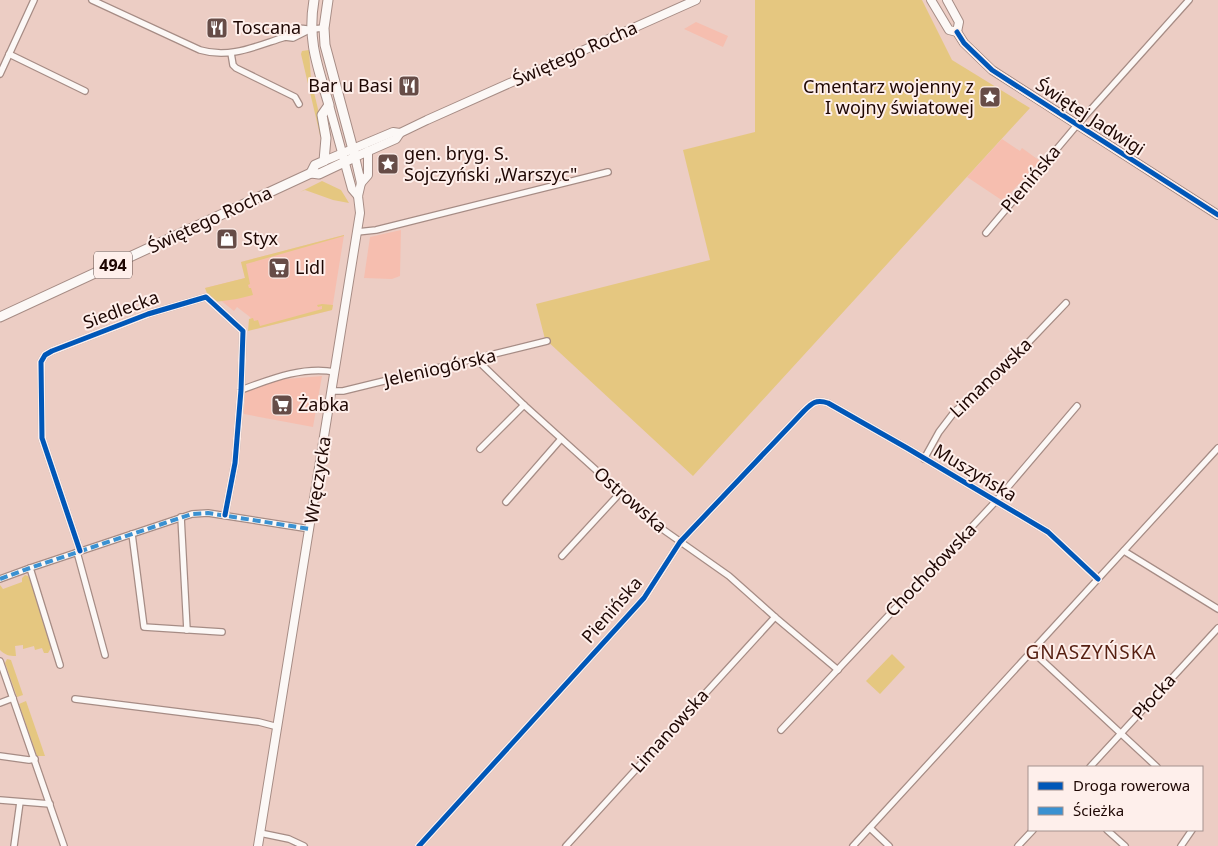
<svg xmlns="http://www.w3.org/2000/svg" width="1218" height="846" viewBox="0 0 1218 846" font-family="'Noto Sans',sans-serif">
<rect width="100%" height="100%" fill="#eccdc4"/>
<g fill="#f6beaf">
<path d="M 696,22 L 728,36 L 723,47 L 684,29 Z"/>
<path d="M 1002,139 L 1020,151 L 1022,148 L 1040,161 L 1003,201 L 967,177 Z"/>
<path d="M 401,230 L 400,276 L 392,279 L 364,278 L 370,237 Z"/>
<path d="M 344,235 L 332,310 L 256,329 L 250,317 L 237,307 L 234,311 L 205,288 L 245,278 L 241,262 Z"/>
<path d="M 322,376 L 313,427 L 244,414 L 245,391 L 274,380 Z"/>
</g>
<g fill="#e5c780">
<path d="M 755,0 L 922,0 L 952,60 L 1030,108 L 693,476 L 545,339 L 536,304 L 710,260 L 683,150 L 755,132 Z"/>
<path d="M 309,50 L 311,80 L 324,134 L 320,135 L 301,54 L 302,51 Z"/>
<path d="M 322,181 L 341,190 L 349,203 L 333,200 L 305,190 L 300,192 Z"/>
<path d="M 344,235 L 344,236 L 246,264 L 250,284 L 248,285 L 249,288 L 251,288 L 253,295 L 237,299 L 215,302 L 208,296 L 205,288 L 245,278 L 241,262 Z"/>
<path d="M 322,304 L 333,305 L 332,310 L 248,331 L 249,319 L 253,318 L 254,321 L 258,320 L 260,326 L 322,309 L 322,306 L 318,307 L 317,305 Z"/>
<path d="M 25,575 L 28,576 L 30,580 L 51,642 L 51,648 L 48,653 L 44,653 L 42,648 L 35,650 L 34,646 L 23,649 L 23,645 L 15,646 L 16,656 C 9,656 5,655 0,650 L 0,585 L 3,589 L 22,582 L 22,578 Z"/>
<path d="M 892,654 L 905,667 L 880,694 L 866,681 Z"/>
<path d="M 7,659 L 11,660 L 23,695 L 17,697 L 5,663 Z"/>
<path d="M 26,701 L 45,756 L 37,756 L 19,704 Z"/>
</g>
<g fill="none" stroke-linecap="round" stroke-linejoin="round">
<g stroke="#a68c85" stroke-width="8">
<g id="street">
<path d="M 92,0 L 200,50 C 230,59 256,46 285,37 L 293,38 L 311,29"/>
<path d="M 285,37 C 295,24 298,29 311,29 C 316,29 320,28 324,28"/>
<path d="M 231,53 L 233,65 L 236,68 L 295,97 L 299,104"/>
<path d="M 9,54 L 85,91"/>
<path d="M 0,74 L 34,0"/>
<path d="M 357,232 L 376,230 L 608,172"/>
<path d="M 986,233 L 1077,125 L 1189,0"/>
<path d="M 476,359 L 524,405 L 658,526 L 729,576 L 775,617 L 838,670"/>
<path d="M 241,390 C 271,379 303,366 335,372"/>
<path d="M 332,391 L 343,391 L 547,341"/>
<path d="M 480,449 L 524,405"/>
<path d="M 924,459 L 939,432 L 955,411 L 982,391 L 1066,303"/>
<path d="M 506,502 L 561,439"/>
<path d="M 181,517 L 187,630"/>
<path d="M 132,534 L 144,627 L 222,632"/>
<path d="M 80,551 L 42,438 L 41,362 L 45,355 L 52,351 L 148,314 L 206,297 L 243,331 L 241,390 L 235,463 L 225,515"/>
<path d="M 1124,551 L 1218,609"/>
<path d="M 77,552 L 105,655"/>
<path d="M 562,556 L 620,493"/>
<path d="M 30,568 L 60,665"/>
<path d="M 0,579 L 30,568 L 192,514 L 208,513 L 310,529"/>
<path d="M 1032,651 L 1157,767"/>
<path d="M 0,661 L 64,846"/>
<path d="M 75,699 L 259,722 L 278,727"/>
<path d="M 0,703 L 13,698"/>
<path d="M 781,730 L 996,501 L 1077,406"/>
<path d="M 0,756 L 29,760 L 35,759"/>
<path d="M 1090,767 L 1218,628"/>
<path d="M 0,800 L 50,804"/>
<path d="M 870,828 L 889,846"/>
<path d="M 1107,830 L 1125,846"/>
<path d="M 260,833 L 289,839 L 304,846"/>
<path d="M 14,846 L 20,802"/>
<path d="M 419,846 L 644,598 L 680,542 L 804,411 C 812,403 816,399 828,403 L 907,448 L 1048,532 L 1098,579"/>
<path d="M 566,846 L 775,617"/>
<path d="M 853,846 L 1218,448"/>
<path d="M 1018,846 L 1033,830"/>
<path d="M 1181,846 L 1192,830"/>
</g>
</g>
<g stroke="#a68c85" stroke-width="10">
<g id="secondary">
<path d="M 931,0 L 949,30 L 957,32 L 964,43 L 992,70 L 1218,215"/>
<path d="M 947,0 L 959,22 L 957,32"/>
<path d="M 329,105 L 352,189 L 358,196"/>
<path d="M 324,161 L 393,132 L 400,133"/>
<path d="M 361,183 L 368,175 L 368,151"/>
<path d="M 258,846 L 360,213 L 358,196 L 361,183 L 355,157 L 396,139 L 400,133 L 427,120 L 696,0"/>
</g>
</g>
<g stroke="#a68c85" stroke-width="11">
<g id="primary">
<path d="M 311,173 L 315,165 L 324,161 L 326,138 L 322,115 L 329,105 C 318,67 307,41 314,0"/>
<path d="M 0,317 L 311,173 L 319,174 L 355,157 L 325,45 L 324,28 L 328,0"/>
</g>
</g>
<use href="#street" stroke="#fcf8f6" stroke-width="5.5"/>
<use href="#secondary" stroke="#fcf8f6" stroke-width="8"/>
<use href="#primary" stroke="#fcf8f6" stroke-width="9"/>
<path stroke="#3a91d1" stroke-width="4" stroke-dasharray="8 4" stroke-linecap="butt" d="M 0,579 L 30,568 L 192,514 L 208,513 L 310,529"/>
<g stroke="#feefeb" stroke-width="8">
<g id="cycleway">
<path d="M 957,32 L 964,43 L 992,70 L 1218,215"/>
<path d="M 80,551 L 42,438 L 41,362 L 45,355 L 52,351 L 148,314 L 206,297 L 243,331 L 241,390 L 235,463 L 225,515"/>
<path d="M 419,846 L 644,598 L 680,542 L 804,411 C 812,403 816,399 828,403 L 907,448 L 1048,532 L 1098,579"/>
</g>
</g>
<use href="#cycleway" stroke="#0057b8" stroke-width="5"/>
</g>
<defs>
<g id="restaurant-square" transform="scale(1.125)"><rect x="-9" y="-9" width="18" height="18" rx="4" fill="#664c47" stroke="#feefeb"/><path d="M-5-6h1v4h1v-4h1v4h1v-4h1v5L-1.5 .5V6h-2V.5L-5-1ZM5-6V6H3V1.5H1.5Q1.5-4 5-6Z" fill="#fff"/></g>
<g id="sight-square" transform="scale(1.125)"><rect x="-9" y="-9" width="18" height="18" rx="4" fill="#664c47" stroke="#feefeb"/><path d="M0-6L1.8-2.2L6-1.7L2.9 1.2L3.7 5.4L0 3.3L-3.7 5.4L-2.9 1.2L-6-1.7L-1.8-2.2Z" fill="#fff"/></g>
<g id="shop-square" transform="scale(1.125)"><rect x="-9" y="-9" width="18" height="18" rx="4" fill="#664c47" stroke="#feefeb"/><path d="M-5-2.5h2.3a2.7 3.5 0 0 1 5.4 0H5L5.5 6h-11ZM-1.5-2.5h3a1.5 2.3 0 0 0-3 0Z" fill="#fff"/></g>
<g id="supermarket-square" transform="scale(1.125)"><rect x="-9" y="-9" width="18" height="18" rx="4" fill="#664c47" stroke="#feefeb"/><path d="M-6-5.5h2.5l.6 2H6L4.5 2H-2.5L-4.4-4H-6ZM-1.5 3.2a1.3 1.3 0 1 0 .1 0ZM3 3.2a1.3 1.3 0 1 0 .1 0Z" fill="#fff"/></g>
</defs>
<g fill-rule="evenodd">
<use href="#restaurant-square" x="217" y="28"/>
<use href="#restaurant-square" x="409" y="86"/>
<use href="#sight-square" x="990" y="97"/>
<use href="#sight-square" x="388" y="164"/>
<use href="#shop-square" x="227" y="239"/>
<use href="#supermarket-square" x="279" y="268"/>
<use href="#supermarket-square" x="282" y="405"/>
</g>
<g text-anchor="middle" stroke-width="4" stroke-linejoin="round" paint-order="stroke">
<rect fill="#feefeb" stroke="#614d49" stroke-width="1" x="94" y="251.5" width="38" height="27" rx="4"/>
<g font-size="16" font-weight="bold" fill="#1e0703">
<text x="113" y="271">494</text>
</g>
<g font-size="18" fill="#1e0703" stroke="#feefeb" text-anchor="start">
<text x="233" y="34">Toscana</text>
<text x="393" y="92" text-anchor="end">Bar u Basi</text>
<text x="974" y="93" text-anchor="end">Cmentarz wojenny z<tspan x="974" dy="21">I wojny światowej</tspan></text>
<text x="404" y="160">gen. bryg. S.<tspan x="404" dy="21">Sojczyński „Warszyc"</tspan></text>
<text x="243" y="245">Styx</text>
<text x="295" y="274">Lidl</text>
<text x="298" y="411">Żabka</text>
</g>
<g font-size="18" fill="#1e0703" stroke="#feefeb">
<text transform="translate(575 54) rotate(-24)" y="6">Świętego Rocha</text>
<text transform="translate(1090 117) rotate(33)" y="6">Świętej Jadwigi</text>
<text transform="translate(1031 179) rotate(-50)" y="6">Pienińska</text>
<text transform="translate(210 220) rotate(-25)" y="6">Świętego Rocha</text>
<text transform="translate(121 310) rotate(-20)" y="6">Siedlecka</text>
<text transform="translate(440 368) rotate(-13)" y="6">Jeleniogórska</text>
<text transform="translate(991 378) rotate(-44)" y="6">Limanowska</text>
<text transform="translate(975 473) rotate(31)" y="6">Muszyńska</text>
<text transform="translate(318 480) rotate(-81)" y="6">Wręczycka</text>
<text transform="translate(630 500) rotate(41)" y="6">Ostrowska</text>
<text transform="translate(931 570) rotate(-46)" y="6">Chochołowska</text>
<text transform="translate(612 610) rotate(-49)" y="6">Pienińska</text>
<text transform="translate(1154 697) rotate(-48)" y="6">Płocka</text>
<text transform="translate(670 731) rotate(-48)" y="6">Limanowska</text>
</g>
<g font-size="19" letter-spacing="1" fill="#572012" stroke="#feefeb">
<text x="1091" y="659">GNASZYŃSKA</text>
</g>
</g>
<rect x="1028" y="766" width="175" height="65" fill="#feefeb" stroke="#a4928e"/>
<rect x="1038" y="782" width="25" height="8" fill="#0057b8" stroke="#a4928e"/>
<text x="1073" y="791" font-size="15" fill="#1e0703">Droga rowerowa</text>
<rect x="1038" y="807" width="25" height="8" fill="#3a91d1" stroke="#a4928e"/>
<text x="1073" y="816" font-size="15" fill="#1e0703">Ścieżka</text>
</svg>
